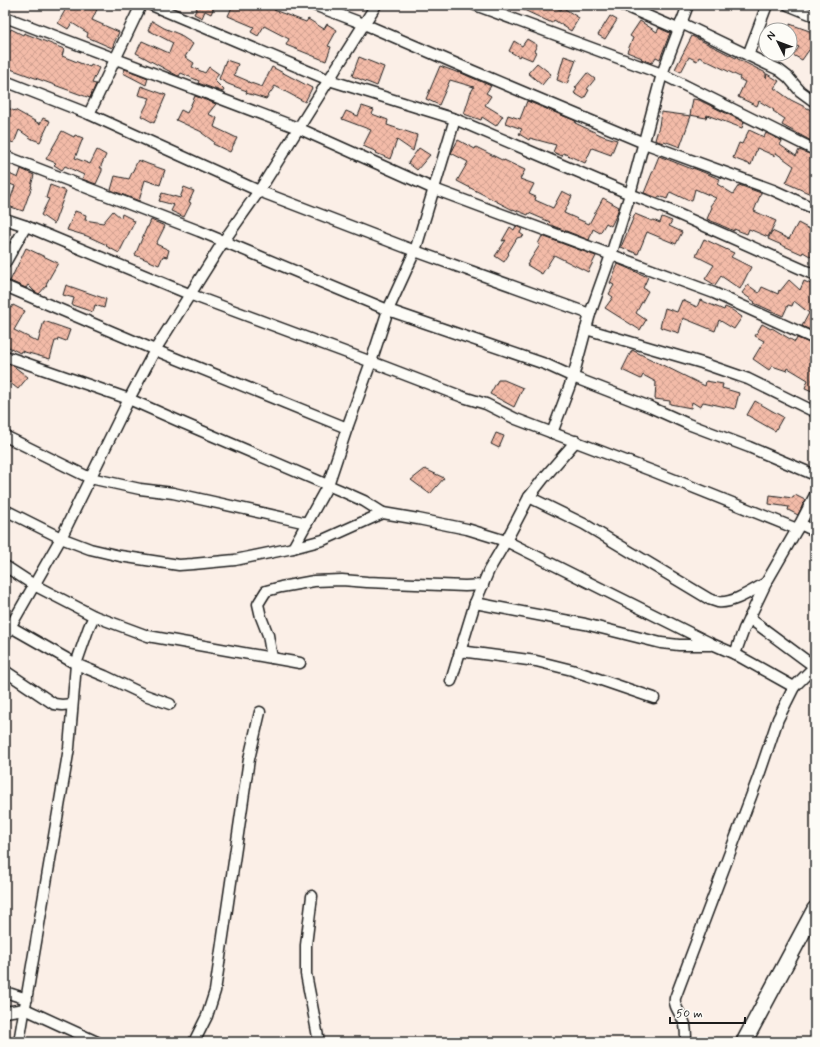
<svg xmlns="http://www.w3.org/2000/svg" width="820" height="1047" viewBox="0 0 820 1047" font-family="Mynerve,sans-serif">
<defs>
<pattern id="building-cross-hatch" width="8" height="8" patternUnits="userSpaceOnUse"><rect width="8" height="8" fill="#f3bba8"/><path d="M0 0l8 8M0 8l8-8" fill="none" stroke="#d0a090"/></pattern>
</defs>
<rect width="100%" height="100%" fill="#fbefe7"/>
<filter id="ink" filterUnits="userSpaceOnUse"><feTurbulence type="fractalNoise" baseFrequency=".025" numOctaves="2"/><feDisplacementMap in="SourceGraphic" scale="8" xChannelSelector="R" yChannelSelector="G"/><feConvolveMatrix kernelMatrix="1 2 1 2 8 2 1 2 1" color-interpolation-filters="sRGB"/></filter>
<g filter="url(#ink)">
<g fill="url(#building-cross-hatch)" stroke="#1c1c1c">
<path d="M 68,5 L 99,5 L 92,20 L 119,32 L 112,48 L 87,37 L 88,33 L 72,23 L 68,29 L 58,23 Z"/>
<path d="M 191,5 L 215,5 L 211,14 L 205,11 L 202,18 L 194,14 L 197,8 Z"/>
<path d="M 233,5 L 272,5 L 271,8 L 275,9 L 274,10 L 306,22 L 308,19 L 324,29 L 327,24 L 337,30 L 328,46 L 331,47 L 326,61 L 286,45 L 289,39 L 264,26 L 258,36 L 251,32 L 254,27 L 228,16 Z"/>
<path d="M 513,5 L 550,5 L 561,10 L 562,7 L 579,18 L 571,31 L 554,20 L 552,23 Z"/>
<path d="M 610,16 L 617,20 L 605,39 L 598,35 Z"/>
<path d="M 152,21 L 164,28 L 181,35 L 181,36 L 193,44 L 185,57 L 194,63 L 192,67 L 205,73 L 209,67 L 219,74 L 214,80 L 224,90 L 223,92 L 198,83 L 199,81 L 181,73 L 179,76 L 178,76 L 136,53 L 142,41 L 169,53 L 173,43 L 148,30 Z"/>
<path d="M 640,21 L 657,32 L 659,28 L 670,33 L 660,59 L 656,57 L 652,63 L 641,59 L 642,58 L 627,52 L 633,38 L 630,36 Z"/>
<path d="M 790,24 L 815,33 L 815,52 L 809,50 L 802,60 L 793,55 L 799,47 L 790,44 Z"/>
<path d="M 11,29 L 23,35 L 24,33 L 64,49 L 62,56 L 90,67 L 91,64 L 99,68 L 92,83 L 96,84 L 90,98 L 5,67 L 5,41 Z"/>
<path d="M 692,36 L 766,73 L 766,78 L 767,74 L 779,81 L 774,88 L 791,100 L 813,111 L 811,117 L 815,120 L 815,143 L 782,125 L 785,119 L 773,111 L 774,110 L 759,101 L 757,106 L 738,97 L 745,82 L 739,79 L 740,77 L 699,57 L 697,61 L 689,57 L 681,72 L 675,69 Z"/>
<path d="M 527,39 L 537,45 L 534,51 L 536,52 L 532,60 L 520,55 L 519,57 L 509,51 L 514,41 L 522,46 Z"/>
<path d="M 564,56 L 576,60 L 567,84 L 557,80 Z"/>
<path d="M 359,57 L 384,67 L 377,86 L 352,76 Z"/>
<path d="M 226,60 L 238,64 L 234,75 L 248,81 L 248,82 L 262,87 L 272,67 L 312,88 L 305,102 L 275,86 L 266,99 L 246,93 L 247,91 L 228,84 L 219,79 Z"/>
<path d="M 537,63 L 551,74 L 542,85 L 528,73 Z"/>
<path d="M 440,66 L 459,73 L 459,72 L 491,86 L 486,93 L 491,96 L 485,105 L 503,116 L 496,126 L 482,117 L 481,120 L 464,114 L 470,95 L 470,94 L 474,87 L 450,80 L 439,105 L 426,99 Z"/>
<path d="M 125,69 L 148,78 L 146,85 L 123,73 Z"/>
<path d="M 587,73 L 595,79 L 587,89 L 589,90 L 584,99 L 574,93 L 577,89 L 575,88 Z"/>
<path d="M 141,86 L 166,95 L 154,123 L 141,116 L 150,98 L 138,95 Z"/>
<path d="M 195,96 L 216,104 L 208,114 L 217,118 L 214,127 L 237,138 L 230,152 L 213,144 L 214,142 L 202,133 L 202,132 L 176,120 L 181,110 L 187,113 Z"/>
<path d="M 693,99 L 699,100 L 744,122 L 742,128 L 707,115 L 706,118 L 690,115 Z"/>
<path d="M 527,101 L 576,121 L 575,123 L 603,136 L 617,140 L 611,155 L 592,148 L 585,163 L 563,153 L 562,156 L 553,152 L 556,145 L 530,138 L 529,140 L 519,134 L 522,129 L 505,123 L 508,115 L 520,119 Z"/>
<path d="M 5,106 L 14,111 L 15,110 L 40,124 L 43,118 L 50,121 L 40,142 L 32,139 L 19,130 L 14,143 L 5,140 Z"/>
<path d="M 362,106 L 374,110 L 372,114 L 388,120 L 387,125 L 417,135 L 413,151 L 397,140 L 390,159 L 376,153 L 377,152 L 363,146 L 371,130 L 342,119 L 346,111 L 358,116 Z"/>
<path d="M 661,112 L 691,116 L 680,147 L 664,141 L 663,143 L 655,140 L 659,126 Z"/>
<path d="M 749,130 L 764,137 L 766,133 L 782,141 L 780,145 L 796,156 L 799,150 L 815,156 L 815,191 L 813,195 L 786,183 L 794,166 L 776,153 L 775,156 L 757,148 L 751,165 L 733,158 L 739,143 L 742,144 Z"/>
<path d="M 62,131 L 74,137 L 75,135 L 83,138 L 75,158 L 90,164 L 97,150 L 106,155 L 100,168 L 102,168 L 102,171 L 96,184 L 82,179 L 84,175 L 65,166 L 62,170 L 54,165 L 56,163 L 46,159 Z"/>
<path d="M 458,140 L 475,149 L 476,147 L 504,161 L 504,160 L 525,170 L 520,179 L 534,184 L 529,194 L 536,197 L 535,200 L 553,208 L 562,191 L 572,196 L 564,213 L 589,224 L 603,198 L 619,207 L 616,216 L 611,226 L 606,223 L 600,233 L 593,229 L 589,240 L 548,224 L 550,222 L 529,213 L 528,215 L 513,209 L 513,210 L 457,181 L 468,162 L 451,153 Z"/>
<path d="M 419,148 L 430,155 L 417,170 L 408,163 Z"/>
<path d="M 659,156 L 692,169 L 693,168 L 720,179 L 717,184 L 733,194 L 739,185 L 761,193 L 754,211 L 776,221 L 768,237 L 749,229 L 747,234 L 734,229 L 734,231 L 707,219 L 712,207 L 710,206 L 716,198 L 695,189 L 692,201 L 687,200 L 670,192 L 667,199 L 659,196 L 658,198 L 644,193 Z"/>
<path d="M 138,160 L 148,164 L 165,170 L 160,185 L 145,180 L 139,201 L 111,190 L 115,176 L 129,179 Z"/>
<path d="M 21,169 L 34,175 L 31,186 L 32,186 L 23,211 L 8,206 L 15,186 L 5,182 L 5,172 L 18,178 Z"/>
<path d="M 50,185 L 66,191 L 54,224 L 41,215 L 49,199 L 46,198 Z"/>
<path d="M 184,187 L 194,191 L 189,202 L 191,203 L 184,217 L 171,211 L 174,205 L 159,201 L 162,193 L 180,198 Z"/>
<path d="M 75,211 L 86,215 L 85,220 L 103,223 L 113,211 L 121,218 L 122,214 L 132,219 L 132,220 L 135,221 L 119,253 L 106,246 L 107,245 L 87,236 L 67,230 Z"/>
<path d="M 635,214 L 652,221 L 653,220 L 660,223 L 662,217 L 672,221 L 669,226 L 682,232 L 676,244 L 647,232 L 638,254 L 621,247 Z"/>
<path d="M 151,220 L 165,226 L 156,244 L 169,250 L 167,257 L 163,256 L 159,265 L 135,255 L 147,227 L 148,227 Z"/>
<path d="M 798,223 L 815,232 L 815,259 L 803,252 L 802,254 L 768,239 L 772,231 L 789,239 Z"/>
<path d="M 516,226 L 522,229 L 520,233 L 524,236 L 517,238 L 508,253 L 509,254 L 504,262 L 495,256 L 506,240 L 502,241 L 510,227 L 514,230 Z"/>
<path d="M 542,236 L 596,256 L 588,272 L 554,255 L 542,274 L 527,265 L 540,245 L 538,244 Z"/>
<path d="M 704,239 L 734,253 L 731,257 L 751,267 L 740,289 L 721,276 L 715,285 L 705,279 L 714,265 L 696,256 Z"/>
<path d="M 26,248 L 58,263 L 46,284 L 47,285 L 39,294 L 35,292 L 28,285 L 26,288 L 10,281 Z"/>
<path d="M 618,264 L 648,277 L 643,288 L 648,291 L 636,313 L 646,320 L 640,330 L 605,308 L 613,297 L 609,294 L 614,285 L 610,283 Z"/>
<path d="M 789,280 L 800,290 L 804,281 L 815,286 L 815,293 L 811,301 L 813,303 L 815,300 L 815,325 L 812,331 L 802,326 L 809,313 L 794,301 L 792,306 L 788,305 L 783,316 L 754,303 L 755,302 L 742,293 L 748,285 L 759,293 L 762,287 L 778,294 L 779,290 L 780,291 Z"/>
<path d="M 66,285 L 106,299 L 104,308 L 95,305 L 93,312 L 72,305 L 74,298 L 63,295 Z"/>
<path d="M 682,300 L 697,307 L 700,300 L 724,310 L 725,307 L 732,310 L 742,317 L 734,329 L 719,320 L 715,331 L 683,318 L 679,333 L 660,327 L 665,308 L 677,312 Z"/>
<path d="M 5,305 L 11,308 L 13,305 L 25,311 L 14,330 L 38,342 L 44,321 L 70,330 L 66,341 L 58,338 L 57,341 L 55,341 L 50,359 L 21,351 L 20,353 L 5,345 Z"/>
<path d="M 762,324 L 771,329 L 772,328 L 795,342 L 797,338 L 815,345 L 815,384 L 812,391 L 805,388 L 808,380 L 788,368 L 787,371 L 772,366 L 769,370 L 753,359 L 764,341 L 755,336 Z"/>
<path d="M 632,350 L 705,386 L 706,381 L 723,384 L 722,388 L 739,393 L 735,409 L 703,402 L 700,407 L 692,402 L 691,408 L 670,404 L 670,401 L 655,399 L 656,382 L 643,375 L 641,379 L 622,370 Z"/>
<path d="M 8,364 L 12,365 L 28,377 L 18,389 L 5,379 L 5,368 Z"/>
<path d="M 498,380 L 504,380 L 523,388 L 514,407 L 490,394 Z"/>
<path d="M 755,401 L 783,417 L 775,431 L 747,415 Z"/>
<path d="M 496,433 L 504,436 L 499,448 L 491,444 Z"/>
<path d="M 425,469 L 444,478 L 430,494 L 411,480 Z"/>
<path d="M 770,495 L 793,498 L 795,495 L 805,500 L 798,515 L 788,510 L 789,507 L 769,504 Z"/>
</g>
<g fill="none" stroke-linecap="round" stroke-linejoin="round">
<g stroke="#1c1c1c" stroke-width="13">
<g id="street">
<path d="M 151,5 L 329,80 L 455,119 L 630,194 L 662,207 L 815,275"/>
<path d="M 314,5 L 364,24 L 473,71 L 644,143 L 773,190 L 815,209"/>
<path d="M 475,5 L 662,74 L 815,150"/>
<path d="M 622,5 L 678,29"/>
<path d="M 788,5 L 815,16"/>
<path d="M 5,17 L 298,128 L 434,189 L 714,293 L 815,339"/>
<path d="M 681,23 L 779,70 L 788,77 L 800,91 L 815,102"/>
<path d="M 748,55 L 767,5"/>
<path d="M 5,81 L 89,114 L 259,191 L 415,251 L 590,314"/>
<path d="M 89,114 L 141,5"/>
<path d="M 5,156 L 199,231 L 388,310 L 545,364 L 578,379 L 650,407 L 688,424 L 749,447 L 815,475"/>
<path d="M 5,219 L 26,226 L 189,294 L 385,367 L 463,397 L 486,404 L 516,419 L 655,472 L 797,529"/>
<path d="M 5,263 L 26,226"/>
<path d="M 5,286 L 155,350 L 347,428"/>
<path d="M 586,329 L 702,363 L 748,379 L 815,412"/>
<path d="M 5,356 L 129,399 L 183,423 L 344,492 L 364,501 L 383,513"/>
<path d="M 552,433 L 573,377 L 590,314 L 611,255 L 630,194 L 662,74 L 688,5"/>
<path d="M 5,436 L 90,478 L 140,489 L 173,493 L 307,523"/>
<path d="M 529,497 L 584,524 L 709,599 C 712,600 715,601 718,602 C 733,604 753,590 766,583"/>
<path d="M 5,510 L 61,538 L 90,549 L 120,556 L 179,565 L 193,564 L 235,560 L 293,548 L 323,540 L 383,513 L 418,519 L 467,529 L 506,541 L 529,497 L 543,479 L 576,441"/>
<path d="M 800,524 L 815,531"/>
<path d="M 293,548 L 328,485 L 347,428 L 371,362 L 388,310 L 415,251 L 455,119"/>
<path d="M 5,566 L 34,585 L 94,616 L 148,636 L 300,663"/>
<path d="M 475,603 L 585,624 L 661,643 L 679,645 L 711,645"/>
<path d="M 749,618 L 815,667"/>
<path d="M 5,622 L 11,627 L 76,664 L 105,676 L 145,695 L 170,704"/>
<path d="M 5,636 L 61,538 L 129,399 L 155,350 L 223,242 L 259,191 L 376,5"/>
<path d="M 460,651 L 536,661 L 572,670 L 654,698"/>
<path d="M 735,654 L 744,629 L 766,583 L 800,524 L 815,495"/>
<path d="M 272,658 L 268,635 L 261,617 L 258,604 L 266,591 L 281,587 L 314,581 L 342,580 L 367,582 L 465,586 L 483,585"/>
<path d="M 5,671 L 54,704 L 62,705 L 72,704"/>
<path d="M 451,681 L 475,603 L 489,570 L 506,541 L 712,644 L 735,654 L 794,687"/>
<path d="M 312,896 L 306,945 L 306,974 L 319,1042"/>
<path d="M 5,992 L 27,999"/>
<path d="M 5,1012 L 25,1009 L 97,1042"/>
<path d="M 19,1042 L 69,748 L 76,664 L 89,627 L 94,616"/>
<path d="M 194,1042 L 207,1016 L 215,991 L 249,759 L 260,712"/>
<path d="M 686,1042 C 686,1037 686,1031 685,1025 C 683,1016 673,1007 675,998 L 758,778 L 778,719 L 794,687 L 815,666"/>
</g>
</g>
<g stroke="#1c1c1c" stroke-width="18">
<path id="secondary" d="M 744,1042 L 815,909"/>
</g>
<use href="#street" stroke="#fdfcf7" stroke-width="10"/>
<use href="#secondary" stroke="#fdfcf7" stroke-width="15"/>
</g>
</g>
<rect width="820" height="1047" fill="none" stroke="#fdfcf7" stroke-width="20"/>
<rect x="10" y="10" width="800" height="1027" fill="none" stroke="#1c1c1c" stroke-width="1.5" filter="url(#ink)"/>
<g transform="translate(778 42) rotate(312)"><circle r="19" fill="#fdfcf7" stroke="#a3a29f"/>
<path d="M0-3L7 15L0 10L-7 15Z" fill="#1c1c1c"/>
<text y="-6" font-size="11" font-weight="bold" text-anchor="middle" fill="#1c1c1c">N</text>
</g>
<path d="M670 1017v6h75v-6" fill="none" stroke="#1c1c1c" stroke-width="2"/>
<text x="676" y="1017" font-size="12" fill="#1c1c1c" stroke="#fdfcf7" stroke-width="3" paint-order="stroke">50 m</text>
</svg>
